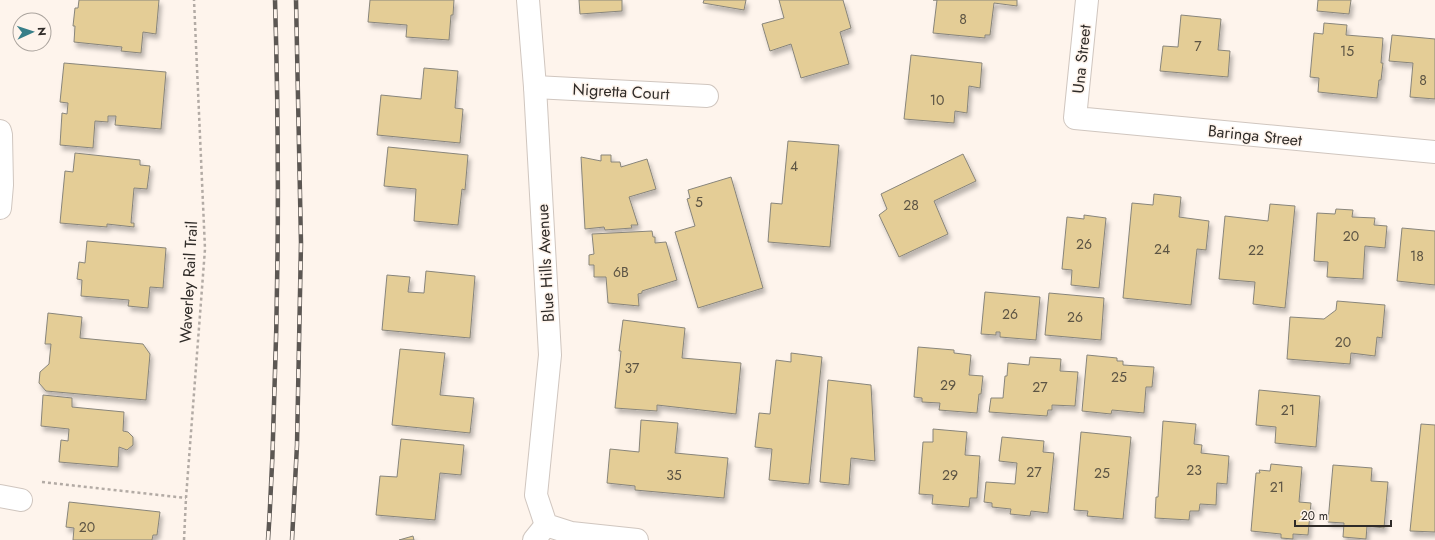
<svg xmlns="http://www.w3.org/2000/svg" width="1435" height="540" viewBox="0 0 1435 540" font-family="Jost,sans-serif">
<defs>
<filter id="shadow"><feDropShadow dx="2.5" dy="4.5" stdDeviation="2" flood-color="#0004"/></filter>
</defs>
<rect width="100%" height="100%" fill="#fef4ec"/>
<g fill="#e4cd96" stroke="#88857b" filter="url(#shadow)">
<path d="M 79,0 L 159,0 L 156,34 L 143,32 L 141,53 L 121,51 L 122,47 L 74,42 L 75,26 L 73,26 L 75,8 L 78,8 Z"/>
<path d="M 370,0 L 454,0 L 453,15 L 451,15 L 449,40 L 406,37 L 407,25 L 368,22 Z"/>
<path d="M 579,0 L 622,0 L 622,11 L 580,14 Z"/>
<path d="M 704,0 L 746,0 L 744,10 L 703,3 Z"/>
<path d="M 779,0 L 843,0 L 851,28 L 840,32 L 849,64 L 801,78 L 791,44 L 770,51 L 762,24 L 784,18 Z"/>
<path d="M 933,0 L 1017,0 L 1017,6 L 994,3 L 990,35 L 985,35 L 985,38 L 933,33 L 937,0 Z"/>
<path d="M 1318,0 L 1351,0 L 1349,14 L 1317,11 Z"/>
<path d="M 1181,15 L 1221,19 L 1218,50 L 1230,51 L 1228,77 L 1160,71 L 1163,46 L 1178,47 Z"/>
<path d="M 1324,23 L 1347,25 L 1346,35 L 1383,38 L 1381,63 L 1383,63 L 1381,80 L 1379,80 L 1377,98 L 1318,92 L 1319,78 L 1310,77 L 1314,33 L 1323,34 Z"/>
<path d="M 1392,35 L 1435,39 L 1435,99 L 1410,97 L 1413,63 L 1389,61 Z"/>
<path d="M 911,55 L 982,63 L 980,88 L 969,86 L 967,113 L 955,111 L 954,123 L 904,119 Z"/>
<path d="M 64,63 L 166,72 L 161,129 L 115,125 L 116,116 L 108,116 L 108,122 L 95,121 L 93,148 L 60,145 L 62,113 L 67,114 L 68,103 L 60,102 Z"/>
<path d="M 424,68 L 458,71 L 455,108 L 463,109 L 460,143 L 377,135 L 381,95 L 421,99 Z"/>
<path d="M 788,141 L 839,145 L 830,247 L 768,242 L 771,203 L 782,204 Z"/>
<path d="M 388,147 L 468,155 L 465,190 L 462,189 L 458,225 L 414,221 L 416,189 L 384,186 Z"/>
<path d="M 75,153 L 140,160 L 140,165 L 150,166 L 147,189 L 134,188 L 131,223 L 134,223 L 134,227 L 107,224 L 107,227 L 60,223 L 65,171 L 73,172 Z"/>
<path d="M 963,154 L 976,181 L 934,201 L 948,234 L 899,257 L 879,215 L 887,209 L 881,194 Z"/>
<path d="M 601,155 L 611,155 L 611,162 L 620,162 L 621,167 L 647,159 L 656,189 L 629,197 L 638,225 L 631,225 L 632,228 L 605,230 L 604,227 L 585,229 L 581,157 L 601,161 Z"/>
<path d="M 731,177 L 763,288 L 698,308 L 675,232 L 695,226 L 687,199 L 690,198 L 688,190 Z"/>
<path d="M 1154,194 L 1181,197 L 1179,217 L 1209,221 L 1206,250 L 1197,249 L 1191,305 L 1123,298 L 1132,203 L 1153,205 Z"/>
<path d="M 1270,204 L 1295,206 L 1285,308 L 1253,304 L 1255,282 L 1219,279 L 1225,216 L 1268,221 Z"/>
<path d="M 1336,209 L 1353,210 L 1352,217 L 1375,218 L 1374,225 L 1387,226 L 1385,248 L 1365,246 L 1363,279 L 1327,277 L 1328,262 L 1314,261 L 1317,213 L 1335,214 Z"/>
<path d="M 1084,215 L 1106,218 L 1099,288 L 1071,285 L 1072,270 L 1062,269 L 1067,217 L 1084,219 Z"/>
<path d="M 1402,228 L 1435,231 L 1435,285 L 1397,281 Z"/>
<path d="M 652,231 L 653,237 L 655,237 L 655,243 L 666,242 L 677,280 L 642,291 L 642,293 L 638,294 L 639,306 L 608,303 L 606,277 L 594,277 L 594,265 L 589,265 L 589,255 L 594,254 L 592,234 Z"/>
<path d="M 87,241 L 166,248 L 163,288 L 150,287 L 148,308 L 128,306 L 129,300 L 81,296 L 82,280 L 77,279 L 79,262 L 85,263 Z"/>
<path d="M 426,271 L 475,276 L 470,338 L 382,330 L 387,275 L 410,277 L 408,292 L 424,293 Z"/>
<path d="M 985,292 L 1040,297 L 1036,340 L 1000,337 L 1000,332 L 996,332 L 996,335 L 981,334 Z"/>
<path d="M 1049,293 L 1104,298 L 1101,340 L 1045,335 Z"/>
<path d="M 1337,301 L 1385,305 L 1382,338 L 1377,337 L 1375,356 L 1351,353 L 1350,364 L 1287,359 L 1290,317 L 1324,319 L 1336,310 Z"/>
<path d="M 48,313 L 82,317 L 80,338 L 143,344 L 150,354 L 146,400 L 46,391 L 39,383 L 40,372 L 49,364 L 51,344 L 45,344 Z"/>
<path d="M 623,320 L 685,328 L 682,358 L 741,363 L 736,414 L 657,405 L 657,411 L 615,408 L 621,351 L 619,351 Z"/>
<path d="M 918,347 L 954,350 L 954,353 L 971,355 L 969,375 L 983,376 L 981,394 L 979,394 L 977,413 L 939,410 L 940,403 L 922,402 L 922,398 L 914,397 Z"/>
<path d="M 400,349 L 445,353 L 440,395 L 474,398 L 470,433 L 392,425 Z"/>
<path d="M 791,353 L 822,357 L 809,484 L 769,480 L 772,449 L 755,447 L 759,413 L 770,414 L 776,360 L 791,362 Z"/>
<path d="M 1087,355 L 1117,358 L 1117,361 L 1123,361 L 1123,365 L 1154,367 L 1152,387 L 1146,387 L 1144,413 L 1112,410 L 1111,414 L 1082,411 Z"/>
<path d="M 1030,357 L 1061,359 L 1060,371 L 1078,372 L 1075,406 L 1052,405 L 1052,410 L 1048,410 L 1047,416 L 989,412 L 991,398 L 1003,398 L 1005,376 L 1007,376 L 1008,363 L 1029,365 Z"/>
<path d="M 828,380 L 871,385 L 875,461 L 851,458 L 849,485 L 820,482 Z"/>
<path d="M 1259,390 L 1320,396 L 1316,447 L 1275,443 L 1276,427 L 1256,425 Z"/>
<path d="M 43,395 L 72,398 L 72,407 L 124,412 L 123,431 L 128,432 L 133,437 L 133,445 L 127,450 L 119,447 L 118,467 L 59,462 L 61,440 L 68,441 L 69,429 L 41,426 Z"/>
<path d="M 641,420 L 678,423 L 675,453 L 728,458 L 724,498 L 635,490 L 635,486 L 607,483 L 610,449 L 639,452 Z"/>
<path d="M 1163,421 L 1196,424 L 1194,444 L 1202,445 L 1201,453 L 1229,456 L 1227,484 L 1217,483 L 1216,505 L 1200,504 L 1199,511 L 1190,511 L 1189,520 L 1155,518 L 1156,497 L 1158,497 Z"/>
<path d="M 1421,424 L 1435,425 L 1435,532 L 1410,531 Z"/>
<path d="M 933,429 L 967,432 L 965,455 L 980,456 L 977,498 L 970,498 L 969,507 L 932,504 L 933,495 L 919,494 L 923,442 L 933,442 Z"/>
<path d="M 1081,432 L 1131,437 L 1123,519 L 1087,516 L 1088,511 L 1074,510 Z"/>
<path d="M 1002,437 L 1044,441 L 1043,452 L 1054,453 L 1048,513 L 1031,511 L 1030,516 L 1010,514 L 1011,509 L 992,507 L 992,503 L 984,502 L 986,482 L 1015,484 L 1017,463 L 999,461 Z"/>
<path d="M 401,439 L 464,445 L 461,475 L 440,473 L 435,520 L 376,515 L 380,476 L 397,477 Z"/>
<path d="M 1271,464 L 1302,467 L 1299,502 L 1311,503 L 1308,535 L 1293,534 L 1293,539 L 1281,538 L 1281,534 L 1251,531 L 1256,473 L 1260,473 L 1259,470 L 1270,471 Z"/>
<path d="M 1333,465 L 1372,468 L 1371,481 L 1388,482 L 1384,528 L 1367,526 L 1366,539 L 1343,537 L 1344,523 L 1328,522 Z"/>
<path d="M 69,502 L 160,512 L 157,535 L 153,535 L 152,540 L 73,540 L 74,528 L 66,527 Z"/>
<path d="M 413,536 L 414,540 L 399,540 Z"/>
</g>
<g fill="none" stroke-linecap="round" stroke-linejoin="round">
<g stroke="#d0c6bf" stroke-width="24">
<g id="minor">
<path d="M 528,0 L 535,87 L 550,355 L 536,495 L 546,525 L 571,533 L 637,540"/>
<path d="M 1087,0 L 1075,118 L 1435,152"/>
<path d="M 535,87 L 707,96"/>
<path d="M 0,131 L 1,135 L 2,185 L 0,208"/>
<path d="M 0,496 L 21,500"/>
<path d="M 534,540 L 546,525"/>
</g>
</g>
<g stroke="#b3aba5" stroke-width="2.5" stroke-dasharray="3 3" stroke-linecap="butt">
<path d="M 42,482 L 186,498"/>
<path d="M 184,540 L 186,498 L 205,249 L 194,0"/>
</g>
<use href="#minor" stroke="#fff" stroke-width="22"/>
<g stroke="#5c5753" stroke-width="4.5">
<g id="rail">
<path d="M 268,540 C 271,495 273,450 274,404 C 279,270 279,135 275,0"/>
<path d="M 292,540 L 297,445 L 301,243 L 296,0"/>
</g>
</g>
<use href="#rail" stroke="#fef4ec" stroke-width="3" stroke-dasharray="9" stroke-linecap="butt"/>
</g>
<g text-anchor="middle" stroke-width="3" stroke-linejoin="round" paint-order="stroke">
<g font-size="14" fill="#5c5444">
<text x="963" y="24">8</text>
<text x="1198" y="51">7</text>
<text x="1347" y="56">15</text>
<text x="1423" y="85">8</text>
<text x="937" y="105">10</text>
<text x="794" y="171">4</text>
<text x="699" y="207">5</text>
<text x="911" y="210">28</text>
<text x="1351" y="241">20</text>
<text x="1084" y="249">26</text>
<text x="1162" y="254">24</text>
<text x="1256" y="255">22</text>
<text x="1417" y="261">18</text>
<text x="621" y="277">6B</text>
<text x="1010" y="319">26</text>
<text x="1075" y="322">26</text>
<text x="1343" y="347">20</text>
<text x="632" y="373">37</text>
<text x="1119" y="382">25</text>
<text x="948" y="390">29</text>
<text x="1040" y="392">27</text>
<text x="1288" y="415">21</text>
<text x="1194" y="475">23</text>
<text x="1034" y="477">27</text>
<text x="1102" y="478">25</text>
<text x="674" y="480">35</text>
<text x="950" y="480">29</text>
<text x="1277" y="492">21</text>
<text x="87" y="532">20</text>
</g>
<g font-size="16" fill="#2f2b28" stroke="#fef4ec">
<text transform="translate(1081 59) rotate(-84)" y="6">Una Street</text>
<text transform="translate(621 91) rotate(3)" y="6">Nigretta Court</text>
<text transform="translate(1255 135) rotate(6)" y="6">Baringa Street</text>
<text transform="translate(545 263) rotate(-93)" y="6">Blue Hills Avenue</text>
<text transform="translate(188 282) rotate(-87)" y="6">Waverley Rail Trail</text>
</g>
</g>
<g transform="translate(32 32) rotate(87)"><circle r="19" fill="#fef4ec" stroke="#aba49e"/>
<path d="M0-3L7 15L0 10L-7 15Z" fill="#387f89"/>
<text y="-6" font-size="11" font-weight="bold" text-anchor="middle" fill="#2f2b28">N</text>
</g>
<path d="M1295 520v6h96v-6" fill="none" stroke="#2f2b28" stroke-width="2"/>
<text x="1301" y="520" font-size="12" fill="#2f2b28" stroke="#fef4ec" stroke-width="3" paint-order="stroke">20 m</text>
</svg>
